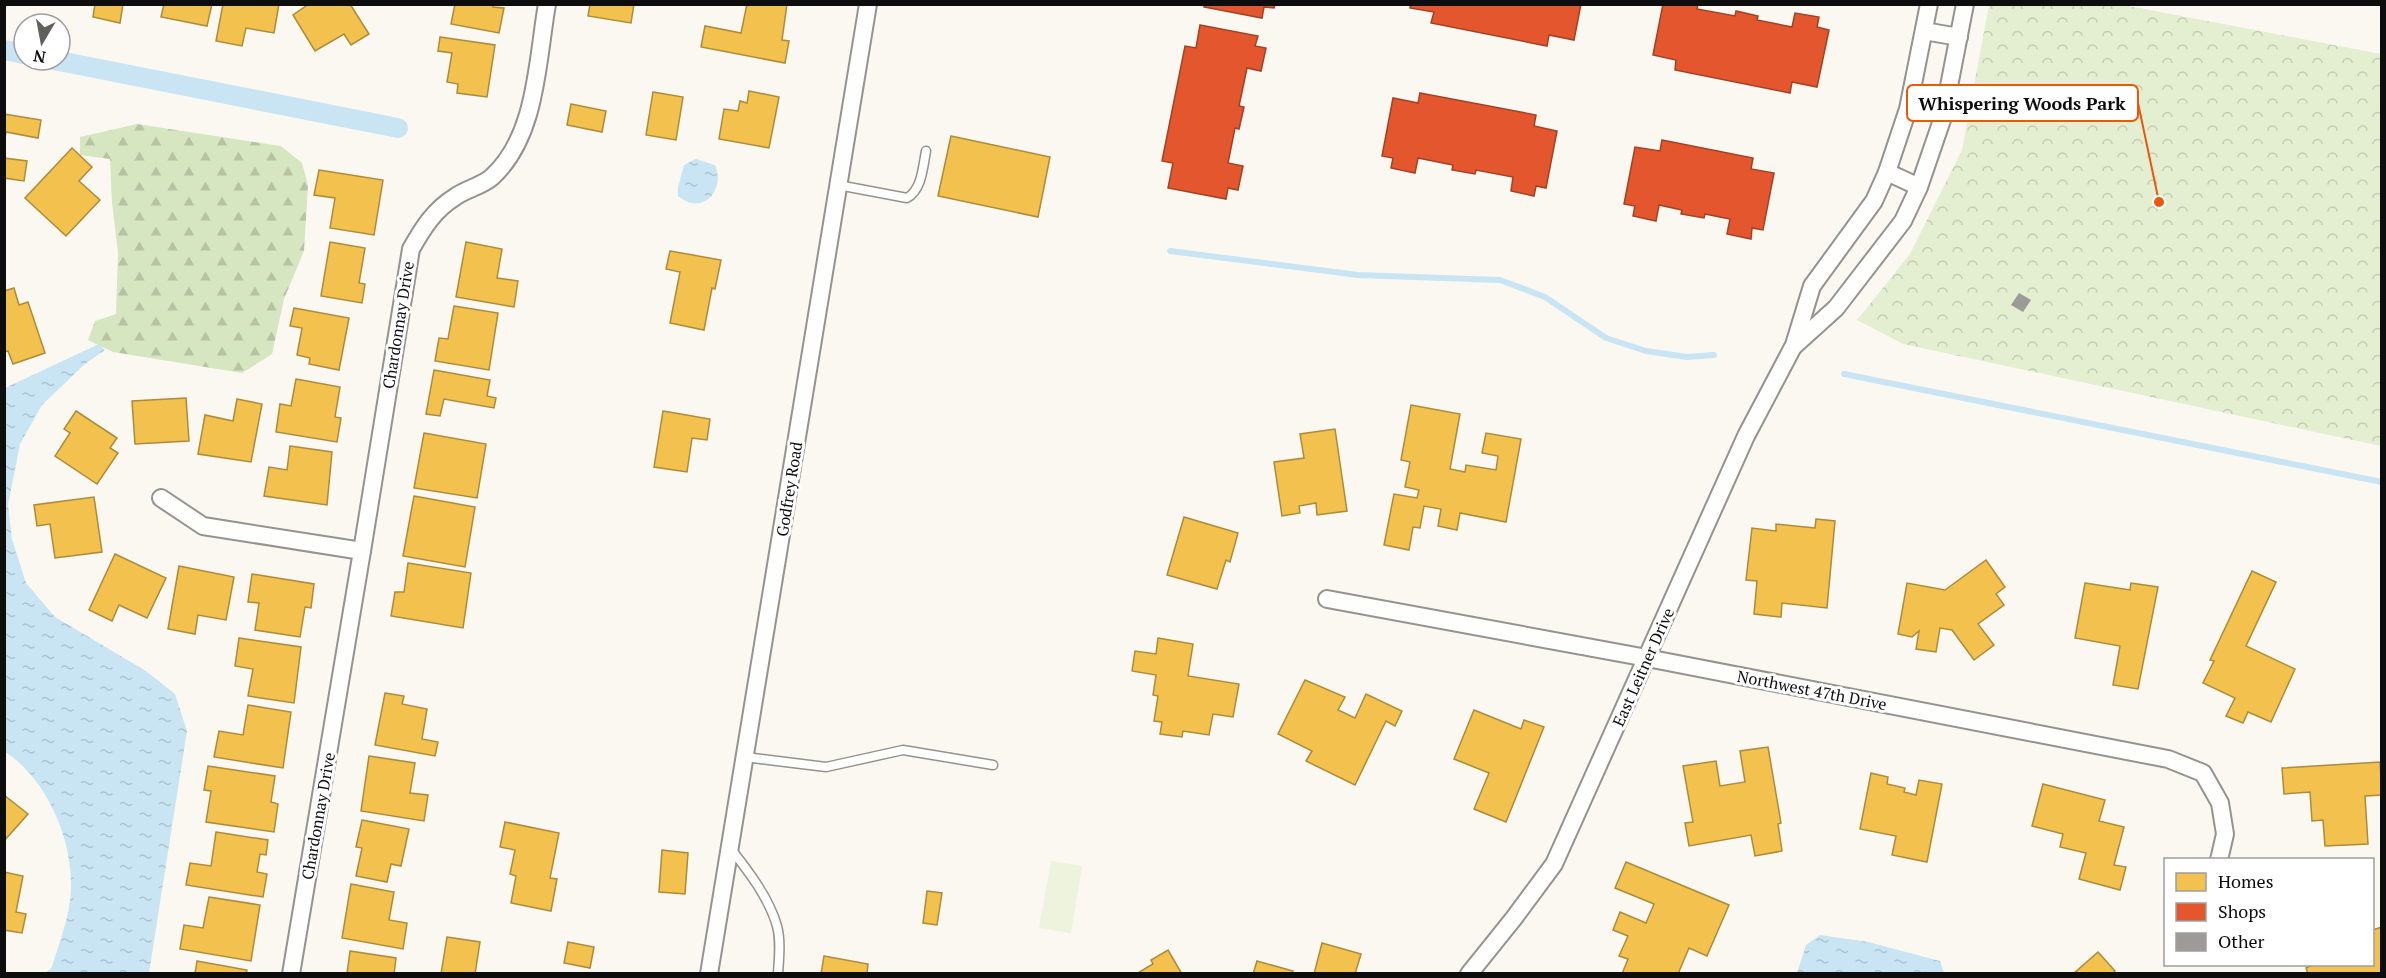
<svg xmlns="http://www.w3.org/2000/svg" width="2386" height="978" viewBox="0 0 2386 978" font-family="'PT Serif',serif">
<defs>
<pattern id="forest-firs" width="22" height="20" patternUnits="userSpaceOnUse" patternTransform="scale(1.5)"><rect width="22" height="20" fill="#d5e6c0"/><path d="M5 1l3.5 6h-7zM16 11l3.5 6h-7z" fill="#b6c4a4"/></pattern>
<pattern id="park-crowns" width="20" height="18" patternUnits="userSpaceOnUse" patternTransform="scale(1.5)"><rect width="20" height="18" fill="#e4efd2"/><path d="M2 6a3 3 0 1 1 6 0M12 15a3 3 0 1 1 6 0" fill="none" stroke="#c2ccb3"/></pattern>
<pattern id="water-ripples" width="26" height="14" patternUnits="userSpaceOnUse" patternTransform="scale(1.5)"><rect width="26" height="14" fill="#c9e5f3"/><path d="M2 4q2-2 4 0t4 0M15 11q2-2 4 0t4 0" fill="none" stroke="#abc3cf"/></pattern>
</defs>
<rect width="100%" height="100%" fill="#faf8f1"/>
<path fill="url(#forest-firs)" d="M 137,124 L 281,146 L 302,163 L 308,185 L 304,251 L 284,299 L 272,354 L 242,373 L 113,352 L 88,340 L 95,321 L 116,314 L 118,253 L 112,202 L 110,159 L 80,155 L 80,137 Z"/>
<path fill="url(#park-crowns)" d="M 1989,5 L 2123,5 L 2381,54 L 2381,446 L 1903,344 L 1857,320 L 1910,254 L 1962,150 Z"/>
<path fill="#edf3dc" d="M 1051,861 L 1082,866 L 1071,933 L 1039,928 Z"/>
<g fill="url(#water-ripples)">
<path d="M 696,159 L 715,165 C 726,189 703,217 678,196 L 678,187 L 684,165 Z"/>
<path d="M 99,344 L 105,350 L 85,364 L 42,405 L 20,444 L 8,505 L 12,539 L 26,583 L 55,617 L 146,671 L 175,694 L 187,731 L 149,973 L 46,973 L 52,967 C 58,946 67,923 70,901 C 77,848 49,780 5,752 L 5,388 Z"/>
<path d="M 1820,935 L 1868,942 L 1940,961 L 1944,973 L 1797,973 L 1806,945 Z"/>
</g>
<g fill="#f2c14e" stroke="#ad8b3a" stroke-width="1.5">
<path d="M 95,4 L 123,4 L 120,23 L 93,17 Z"/>
<path d="M 164,4 L 212,4 L 207,26 L 161,17 Z"/>
<path d="M 223,4 L 279,4 L 274,33 L 246,28 L 242,46 L 216,41 Z"/>
<path d="M 309,4 L 350,4 L 369,34 L 351,45 L 344,34 L 315,51 L 293,15 Z"/>
<path d="M 455,4 L 494,4 L 493,7 L 504,8 L 499,33 L 451,24 Z"/>
<path d="M 590,4 L 634,4 L 631,23 L 588,16 Z"/>
<path d="M 747,4 L 787,4 L 782,40 L 789,41 L 785,63 L 701,47 L 705,26 L 741,33 Z"/>
<path d="M 440,37 L 495,45 L 487,97 L 457,93 L 458,84 L 447,82 L 452,53 L 438,51 Z"/>
<path d="M 749,91 L 779,97 L 769,148 L 719,139 L 724,109 L 738,111 L 740,101 L 747,103 Z"/>
<path d="M 653,92 L 683,97 L 676,140 L 646,135 Z"/>
<path d="M 571,104 L 606,111 L 602,132 L 567,125 Z"/>
<path d="M 4,114 L 41,120 L 38,138 L 6,132 L 4,144 Z"/>
<path d="M 951,136 L 1050,157 L 1038,217 L 938,196 Z"/>
<path d="M 72,148 L 92,167 L 79,181 L 100,200 L 66,236 L 25,198 Z"/>
<path d="M 4,158 L 27,161 L 24,181 L 4,178 Z"/>
<path d="M 319,170 L 383,180 L 374,235 L 330,228 L 335,198 L 314,195 Z"/>
<path d="M 330,242 L 365,248 L 359,283 L 365,284 L 362,303 L 321,296 Z"/>
<path d="M 466,242 L 502,249 L 497,278 L 518,281 L 514,307 L 456,297 Z"/>
<path d="M 670,251 L 721,260 L 715,289 L 712,288 L 704,330 L 670,323 L 680,272 L 666,269 Z"/>
<path d="M 14,288 L 19,305 L 28,302 L 45,353 L 13,364 L 8,351 L 4,352 L 4,291 Z"/>
<path d="M 454,306 L 498,313 L 489,370 L 435,361 L 439,338 L 448,339 Z"/>
<path d="M 294,308 L 349,318 L 339,370 L 309,364 L 310,358 L 297,355 L 302,328 L 290,326 Z"/>
<path d="M 434,370 L 490,380 L 487,396 L 496,398 L 494,408 L 444,399 L 440,416 L 426,414 Z"/>
<path d="M 296,379 L 340,387 L 335,417 L 341,418 L 337,442 L 276,432 L 280,404 L 291,406 Z"/>
<path d="M 186,398 L 189,441 L 135,444 L 132,401 Z"/>
<path d="M 237,399 L 262,404 L 251,462 L 198,454 L 205,415 L 233,421 Z"/>
<path d="M 1411,405 L 1460,414 L 1450,469 L 1465,472 L 1466,465 L 1496,470 L 1498,456 L 1482,453 L 1486,433 L 1521,439 L 1506,522 L 1460,513 L 1457,530 L 1438,526 L 1441,509 L 1424,506 L 1420,528 L 1413,527 L 1409,550 L 1384,545 L 1394,494 L 1417,498 L 1419,490 L 1405,487 L 1410,462 L 1401,460 Z"/>
<path d="M 76,411 L 117,438 L 110,448 L 118,453 L 97,484 L 55,456 L 70,433 L 64,429 Z"/>
<path d="M 663,411 L 710,419 L 707,440 L 692,438 L 687,472 L 654,467 Z"/>
<path d="M 1335,429 L 1347,511 L 1317,515 L 1316,503 L 1299,506 L 1300,513 L 1282,516 L 1274,462 L 1304,458 L 1300,434 Z"/>
<path d="M 424,433 L 486,444 L 477,498 L 414,488 Z"/>
<path d="M 290,446 L 332,452 L 327,505 L 264,496 L 269,467 L 287,470 Z"/>
<path d="M 414,496 L 475,507 L 465,567 L 403,556 Z"/>
<path d="M 94,497 L 102,552 L 55,558 L 50,524 L 37,526 L 34,505 Z"/>
<path d="M 1184,517 L 1238,533 L 1230,562 L 1226,560 L 1217,589 L 1167,575 Z"/>
<path d="M 1816,519 L 1835,521 L 1827,608 L 1782,603 L 1781,617 L 1754,614 L 1757,581 L 1746,580 L 1752,528 L 1776,531 L 1776,524 L 1815,528 Z"/>
<path d="M 115,554 L 166,578 L 147,618 L 119,605 L 112,621 L 89,610 Z"/>
<path d="M 1986,560 L 2005,587 L 1996,594 L 2004,605 L 1978,624 L 1994,645 L 1974,660 L 1952,630 L 1940,628 L 1936,652 L 1916,649 L 1919,631 L 1912,637 L 1898,634 L 1907,583 L 1945,590 Z"/>
<path d="M 408,563 L 471,573 L 463,628 L 391,616 L 395,592 L 404,592 Z"/>
<path d="M 179,566 L 234,577 L 226,620 L 198,615 L 195,634 L 168,629 Z"/>
<path d="M 2252,571 L 2276,582 L 2246,646 L 2295,669 L 2271,722 L 2248,712 L 2243,723 L 2226,716 L 2235,698 L 2203,683 L 2214,661 L 2210,660 Z"/>
<path d="M 252,574 L 314,584 L 311,608 L 305,607 L 300,637 L 255,630 L 259,603 L 248,602 Z"/>
<path d="M 2085,583 L 2130,590 L 2131,583 L 2158,587 L 2138,689 L 2113,685 L 2120,646 L 2075,638 Z"/>
<path d="M 239,638 L 301,647 L 294,703 L 248,696 L 253,669 L 235,666 Z"/>
<path d="M 1158,638 L 1193,644 L 1188,676 L 1239,684 L 1233,717 L 1213,714 L 1209,735 L 1183,731 L 1182,737 L 1160,734 L 1162,722 L 1154,721 L 1158,696 L 1153,695 L 1156,675 L 1132,671 L 1135,651 L 1156,654 Z"/>
<path d="M 1305,680 L 1345,697 L 1338,710 L 1355,718 L 1366,694 L 1402,711 L 1395,726 L 1386,721 L 1355,785 L 1306,761 L 1312,751 L 1278,734 Z"/>
<path d="M 385,693 L 404,696 L 402,704 L 427,709 L 422,739 L 438,742 L 435,756 L 375,745 Z"/>
<path d="M 248,705 L 291,712 L 283,768 L 214,757 L 219,731 L 243,735 Z"/>
<path d="M 1474,710 L 1521,729 L 1524,720 L 1544,727 L 1506,822 L 1474,809 L 1489,773 L 1454,759 Z"/>
<path d="M 1768,747 L 1781,823 L 1778,824 L 1782,851 L 1755,856 L 1751,835 L 1689,846 L 1685,823 L 1693,822 L 1683,766 L 1716,761 L 1720,786 L 1745,782 L 1740,751 Z"/>
<path d="M 369,756 L 415,763 L 410,793 L 428,795 L 424,821 L 361,811 Z"/>
<path d="M 2380,762 L 2382,795 L 2365,796 L 2368,844 L 2325,846 L 2323,820 L 2312,821 L 2310,792 L 2284,794 L 2282,768 Z"/>
<path d="M 208,766 L 275,776 L 271,802 L 278,804 L 274,832 L 206,822 L 211,791 L 204,790 Z"/>
<path d="M 1871,773 L 1888,777 L 1887,784 L 1905,788 L 1904,792 L 1916,795 L 1919,780 L 1942,784 L 1927,862 L 1892,855 L 1896,836 L 1860,829 Z"/>
<path d="M 2043,784 L 2105,800 L 2099,821 L 2124,827 L 2114,865 L 2126,867 L 2120,890 L 2079,879 L 2086,853 L 2060,847 L 2063,834 L 2032,826 Z"/>
<path d="M 4,795 L 28,814 L 4,841 Z"/>
<path d="M 362,820 L 409,829 L 401,866 L 391,864 L 387,882 L 356,876 L 362,848 L 356,847 Z"/>
<path d="M 505,822 L 559,833 L 550,878 L 557,879 L 551,911 L 511,903 L 516,876 L 510,874 L 515,850 L 500,847 Z"/>
<path d="M 216,832 L 268,840 L 266,855 L 260,854 L 257,872 L 267,874 L 263,897 L 186,885 L 190,863 L 211,866 Z"/>
<path d="M 662,850 L 688,853 L 685,894 L 659,892 Z"/>
<path d="M 1626,862 L 1729,905 L 1707,956 L 1689,948 L 1678,974 L 1622,974 L 1628,959 L 1619,956 L 1628,936 L 1613,930 L 1620,912 L 1646,923 L 1654,904 L 1615,888 Z"/>
<path d="M 4,872 L 23,876 L 16,912 L 26,914 L 22,933 L 4,930 Z"/>
<path d="M 351,884 L 394,892 L 389,920 L 407,923 L 403,949 L 342,938 Z"/>
<path d="M 927,891 L 942,893 L 937,925 L 923,923 Z"/>
<path d="M 209,897 L 260,905 L 251,961 L 180,949 L 184,925 L 203,928 Z"/>
<path d="M 2382,927 L 2382,974 L 2308,974 L 2306,968 L 2314,964 L 2372,964 L 2372,930 Z"/>
<path d="M 447,937 L 480,942 L 475,974 L 441,974 Z"/>
<path d="M 568,942 L 594,947 L 590,968 L 564,963 Z"/>
<path d="M 1322,943 L 1361,954 L 1355,974 L 1314,974 Z"/>
<path d="M 1168,950 L 1182,974 L 1136,974 L 1153,964 L 1151,960 Z"/>
<path d="M 350,951 L 396,958 L 394,974 L 347,974 Z"/>
<path d="M 2098,952 L 2115,971 L 2112,974 L 2073,974 Z"/>
<path d="M 824,956 L 868,964 L 867,974 L 821,974 Z"/>
<path d="M 197,961 L 247,970 L 246,974 L 195,974 Z"/>
<path d="M 1257,961 L 1293,971 L 1292,974 L 1253,974 Z"/>
</g>
<g fill="#e4572e" stroke="#a44124" stroke-width="1.5">
<path d="M 1205,4 L 1275,4 L 1274,8 L 1264,7 L 1262,18 L 1204,7 Z"/>
<path d="M 1411,4 L 1581,4 L 1574,40 L 1549,35 L 1547,46 L 1431,23 L 1434,12 L 1410,8 Z"/>
<path d="M 1663,4 L 1698,4 L 1697,9 L 1735,16 L 1736,11 L 1758,16 L 1757,20 L 1792,27 L 1795,13 L 1819,17 L 1817,27 L 1829,30 L 1817,87 L 1792,82 L 1790,93 L 1675,70 L 1676,60 L 1653,55 Z"/>
<path d="M 1200,25 L 1258,36 L 1255,46 L 1266,48 L 1261,71 L 1247,68 L 1239,106 L 1244,107 L 1239,129 L 1235,128 L 1228,163 L 1243,166 L 1238,190 L 1228,188 L 1226,199 L 1168,188 L 1173,163 L 1162,161 L 1185,46 L 1196,48 Z"/>
<path d="M 1420,93 L 1536,115 L 1534,126 L 1557,131 L 1546,188 L 1536,186 L 1534,196 L 1511,191 L 1513,177 L 1476,170 L 1475,174 L 1452,170 L 1453,165 L 1418,158 L 1415,173 L 1391,168 L 1393,158 L 1382,156 L 1393,98 L 1418,103 Z"/>
<path d="M 1662,140 L 1753,158 L 1751,169 L 1774,173 L 1763,230 L 1752,228 L 1751,239 L 1727,234 L 1730,219 L 1705,214 L 1704,218 L 1681,214 L 1682,210 L 1659,205 L 1656,221 L 1633,216 L 1635,206 L 1624,204 L 1635,147 L 1660,151 Z"/>
</g>
<g fill="none" stroke-linecap="round" stroke-linejoin="round">
<g stroke="#c9e5f3" stroke-width="6">
<path d="M 1170,251 L 1358,275 L 1500,280 L 1545,297 L 1606,338 L 1646,351 L 1687,357 L 1714,355"/>
<path d="M 1844,374 L 2382,482"/>
</g>
<g stroke="#c9e5f3" stroke-width="20">
<path d="M 4,50 L 24,54"/>
<path d="M 54,60 L 398,128"/>
</g>
</g>
<path fill="#9d9b97" d="M 2019,293 L 2031,300 L 2023,312 L 2011,305 Z"/>
<g fill="none" stroke-linecap="round" stroke-linejoin="round">
<g stroke="#949390" stroke-width="11">
<g id="service">
<path d="M 838,185 L 907,198 C 922,190 923,166 926,151"/>
<path d="M 745,757 L 826,767 L 903,750 L 993,765"/>
<path d="M 731,849 C 749,872 769,898 777,926 C 781,941 779,958 778,974"/>
</g>
</g>
<g stroke="#949390" stroke-width="20">
<g id="minor">
<path d="M 1924,31 L 1959,37"/>
<path d="M 1887,172 L 1919,187"/>
<path d="M 1795,345 L 1836,308 L 1903,221 L 1919,187 L 1943,117 L 1965,4"/>
<path d="M 161,498 L 203,526 L 362,551"/>
<path d="M 1327,599 L 1647,658 L 2168,759 L 2203,773 L 2220,803 L 2225,834 L 2219,860"/>
<path d="M 291,974 L 362,551 L 411,249 C 423,228 434,210 455,197 C 466,189 482,186 492,177 C 537,136 537,61 547,4"/>
<path d="M 709,974 L 868,4"/>
<path d="M 1469,974 L 1514,918 L 1554,864 L 1746,436 L 1794,345 L 1812,286 L 1874,201 L 1887,172 L 1908,109 L 1929,4"/>
</g>
</g>
<use href="#service" stroke="#fefefd" stroke-width="8"/>
<use href="#minor" stroke="#fefefd" stroke-width="16"/>
</g>
<g text-anchor="middle" stroke-width="6" stroke-linejoin="round" paint-order="stroke">
<g font-size="16" fill="#0d0d0d" stroke="#fff">
<text transform="translate(398 325) rotate(-81)" y="6">Chardonnay Drive</text>
<text transform="translate(789 489) rotate(-81)" y="6">Godfrey Road</text>
<text transform="translate(1643 667) rotate(-66)" y="6">East Leitner Drive</text>
<text transform="translate(1812 690) rotate(11)" y="6">Northwest 47th Drive</text>
<text transform="translate(318 816) rotate(-80)" y="6">Chardonnay Drive</text>
</g>
</g>
<path fill="none" stroke="#e8590c" stroke-width="2" d="M2159 202L2138 103"/>
<circle fill="#e8590c" stroke="#fff" stroke-width="2" cx="2159" cy="202" r="6"/>
<rect fill="#fff" stroke="#e8590c" stroke-width="2" x="1907" y="85" width="231" height="36" rx="6"/>
<g font-size="18" text-anchor="middle" font-weight="bold" fill="#0d0d0d">
<text x="2022" y="110">Whispering Woods Park</text>
</g>
<rect width="2386" height="978" fill="none" stroke="#0d0d0d" stroke-width="12"/>
<rect x="2164" y="858" width="210" height="108" fill="#ffffff" stroke="#9e9e9e" stroke-width="1.5"/>
<rect x="2176" y="873" width="30" height="18" fill="#f2c14e" stroke="#9e9e9e" stroke-width="1.5"/>
<text x="2218" y="888" font-size="18" fill="#0d0d0d">Homes</text>
<rect x="2176" y="903" width="30" height="18" fill="#e4572e" stroke="#9e9e9e" stroke-width="1.5"/>
<text x="2218" y="918" font-size="18" fill="#0d0d0d">Shops</text>
<rect x="2176" y="933" width="30" height="18" fill="#9d9b97" stroke="#9e9e9e" stroke-width="1.5"/>
<text x="2218" y="948" font-size="18" fill="#0d0d0d">Other</text>
<g transform="translate(42 42) rotate(190)"><circle r="28" fill="#ffffff" stroke="#9e9e9e" stroke-width="1.5"/>
<path d="M0-4.5L10 22L0 15L-10 22Z" fill="#605f5d"/>
<text y="-9" font-size="16" font-weight="bold" text-anchor="middle" fill="#0d0d0d">N</text>
</g>
</svg>
